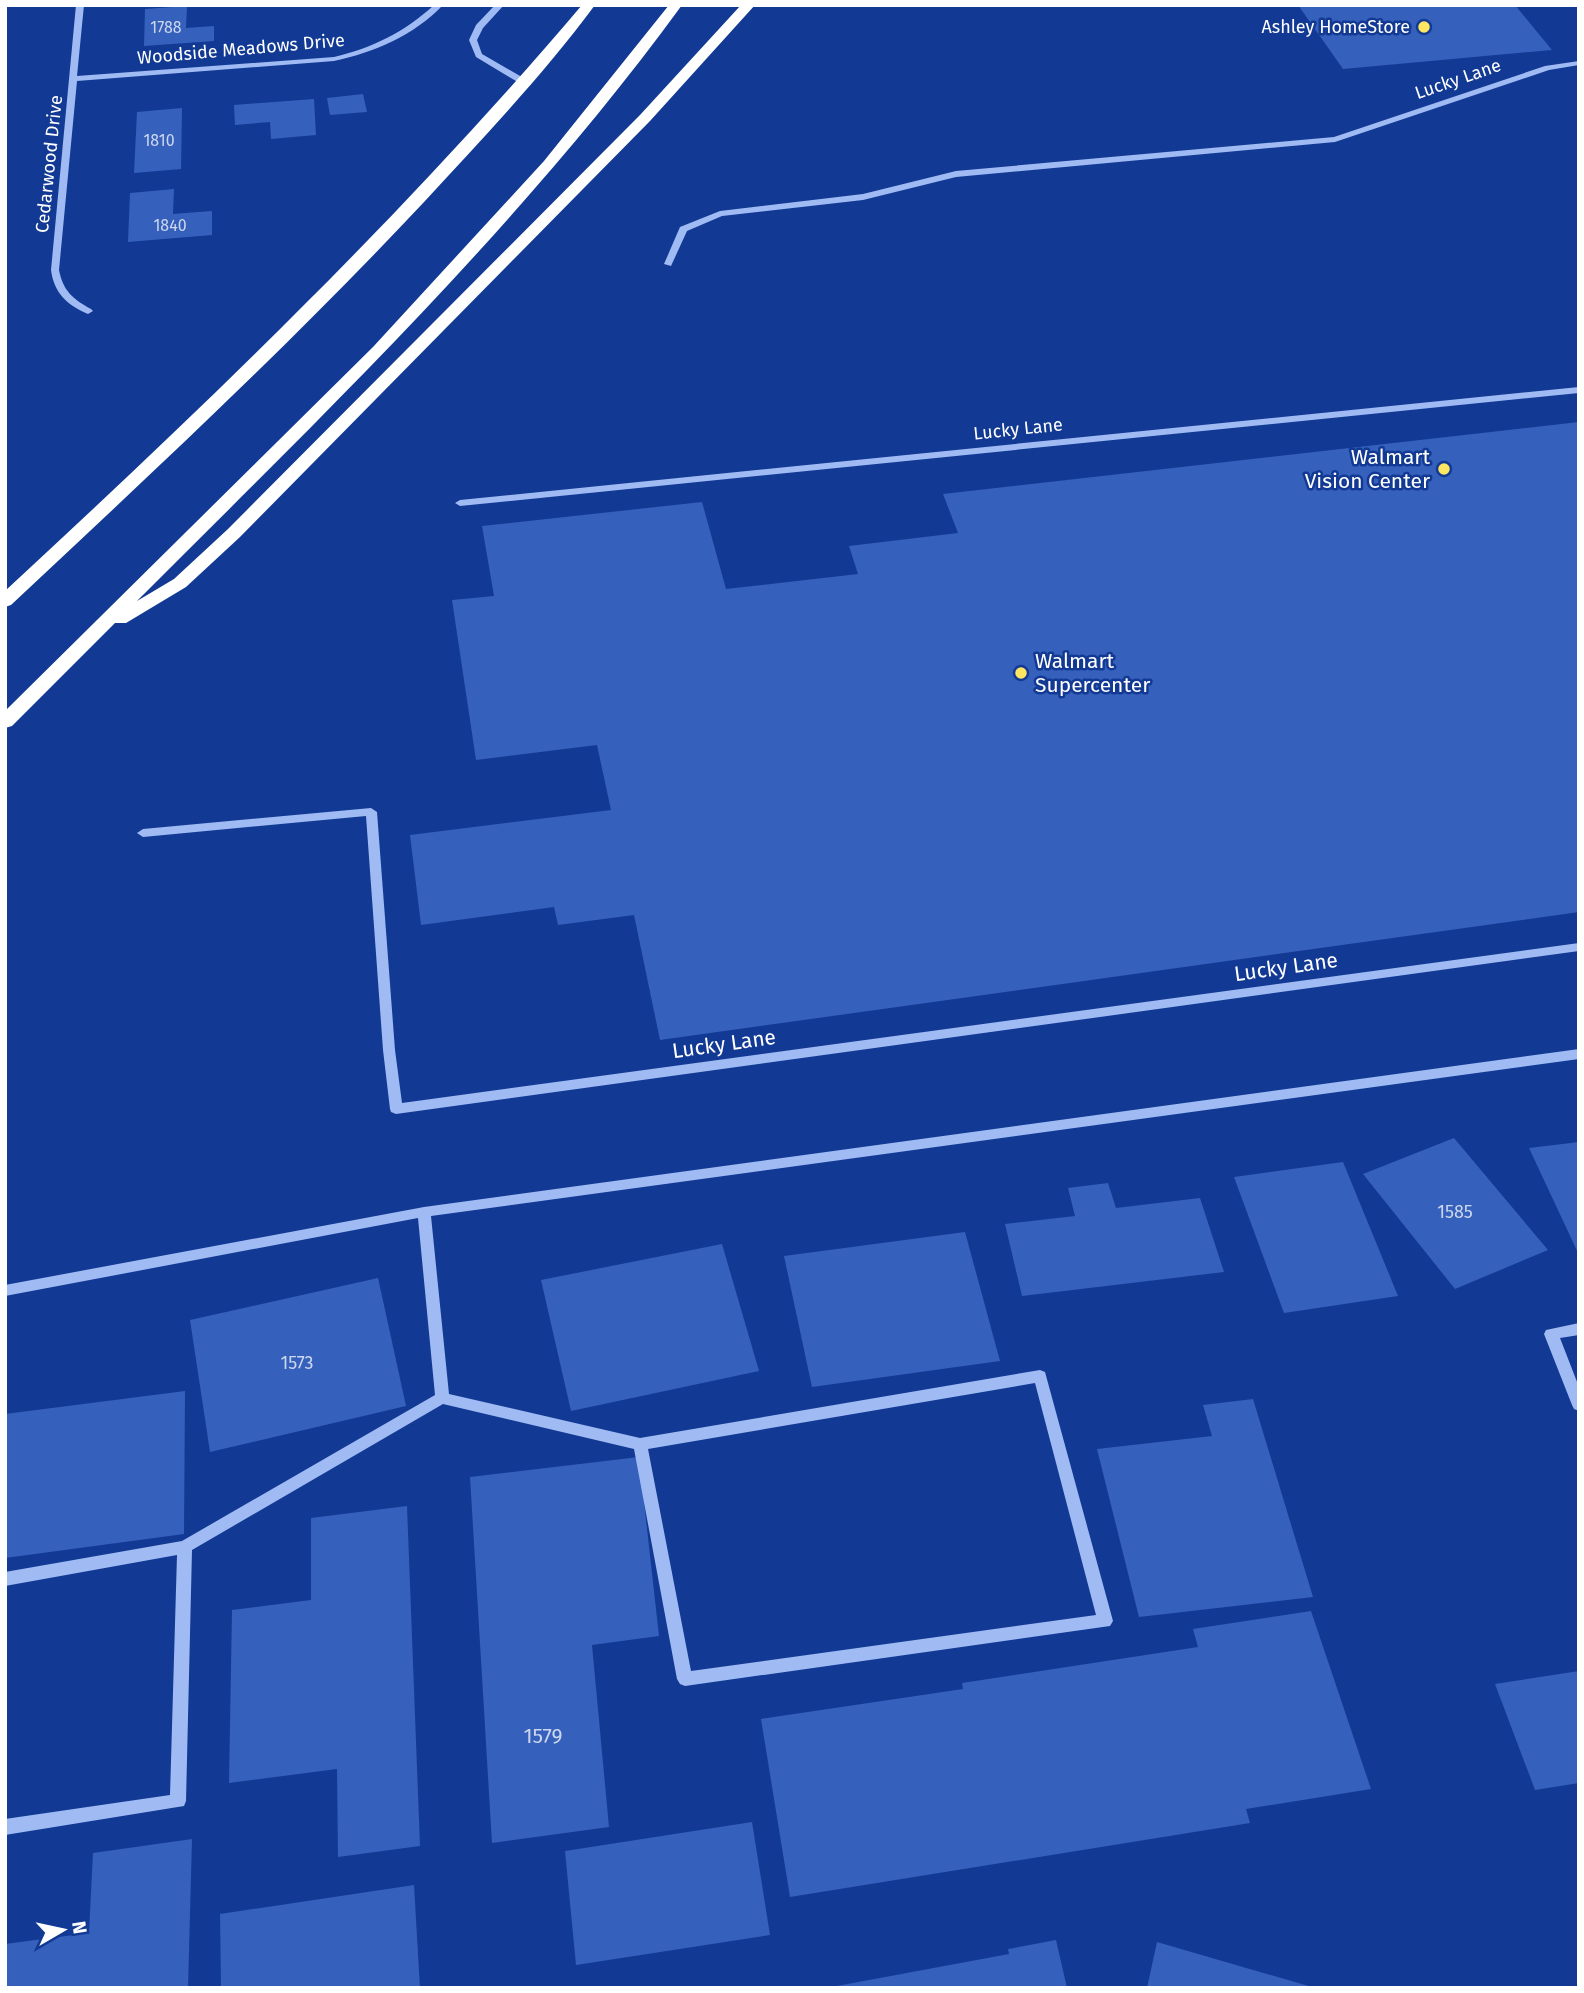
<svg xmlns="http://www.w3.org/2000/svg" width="1584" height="1993" viewBox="0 0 1584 1993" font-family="'Fira Sans',sans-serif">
<rect width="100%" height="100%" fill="#123a94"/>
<g fill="#3560bb">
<path d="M 1298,5 L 1515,5 L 1552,50 L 1343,69 Z"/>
<path d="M 187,6 L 186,28 L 214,26 L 214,41 L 144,46 L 145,9 Z"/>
<path d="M 363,94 L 367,112 L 330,115 L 327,98 Z"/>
<path d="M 314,99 L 316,135 L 271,139 L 270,122 L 235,125 L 234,105 Z"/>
<path d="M 182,108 L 181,169 L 134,173 L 137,112 Z"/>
<path d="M 174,189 L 173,214 L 212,211 L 212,235 L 128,242 L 130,193 Z"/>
<path d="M 1579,422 L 1579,912 L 660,1040 L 634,915 L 558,925 L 554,907 L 421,925 L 410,835 L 611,810 L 597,745 L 476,760 L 452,600 L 494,596 L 482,526 L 702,502 L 726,589 L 858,574 L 849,546 L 958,533 L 943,494 Z"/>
<path d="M 1454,1138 L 1548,1250 L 1455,1289 L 1363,1174 Z"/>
<path d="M 1579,1142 L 1579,1255 L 1529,1148 Z"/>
<path d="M 1343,1162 L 1398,1296 L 1284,1313 L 1234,1177 Z"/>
<path d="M 1108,1183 L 1116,1208 L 1200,1198 L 1224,1272 L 1022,1296 L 1005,1224 L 1075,1216 L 1068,1188 Z"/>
<path d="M 965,1232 L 1000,1361 L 812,1387 L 784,1256 Z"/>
<path d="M 722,1244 L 759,1371 L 571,1411 L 541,1280 Z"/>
<path d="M 378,1278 L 406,1406 L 210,1452 L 190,1320 Z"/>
<path d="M 185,1391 L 184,1534 L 5,1558 L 5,1414 Z"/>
<path d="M 1253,1399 L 1313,1597 L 1139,1617 L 1097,1449 L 1212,1436 L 1203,1405 Z"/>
<path d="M 639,1457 L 659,1636 L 592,1645 L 609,1827 L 492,1843 L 470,1477 Z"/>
<path d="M 407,1506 L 420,1846 L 338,1857 L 337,1769 L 229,1783 L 232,1610 L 311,1600 L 311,1518 Z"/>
<path d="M 1311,1611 L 1371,1789 L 1246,1809 L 1250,1823 L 790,1897 L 761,1719 L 963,1689 L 962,1683 L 1198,1647 L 1193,1629 Z"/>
<path d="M 1579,1671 L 1579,1783 L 1535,1790 L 1495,1684 Z"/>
<path d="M 752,1822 L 770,1935 L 576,1965 L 565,1851 Z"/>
<path d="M 192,1839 L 188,1988 L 5,1988 L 5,1944 L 89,1933 L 93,1853 Z"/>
<path d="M 414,1885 L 420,1988 L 221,1988 L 220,1914 Z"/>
<path d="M 1056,1940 L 1067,1988 L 826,1988 L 1009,1954 L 1008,1949 Z"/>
<path d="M 1157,1942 L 1312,1987 L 1312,1988 L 1147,1988 Z"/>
</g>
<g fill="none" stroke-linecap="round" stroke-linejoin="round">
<g fill="#a0bbf3" fill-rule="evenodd">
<path d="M 76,5 L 84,5 L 77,76 L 334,57 C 372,48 405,32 434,5 L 443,5 C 413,36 375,52 334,61 L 77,81 L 59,270 C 63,291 73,299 91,309 L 93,311 L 88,314 C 67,305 54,293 51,270 Z"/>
<path d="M 495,5 L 504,5 L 483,28 L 477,40 L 482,54 L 527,80 L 527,84 L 521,84 L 476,57 L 469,40 L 476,25 Z"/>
<path d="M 1579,61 L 1579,65 L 1549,70 L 1335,142 L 956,177 L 863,200 L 722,216 L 687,231 L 671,266 L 664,264 L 680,227 L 720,211 L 863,194 L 956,171 L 1334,137 L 1545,66 Z"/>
<path d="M 1579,387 L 1579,393 L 460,506 L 455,503 L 460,500 Z"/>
<path d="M 371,808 L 377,812 L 395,1050 L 402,1103 L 1579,943 L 1579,951 L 396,1114 L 391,1112 L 390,1109 L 383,1050 L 366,816 L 143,837 L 137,833 L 143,829 Z"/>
<path d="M 1579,1049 L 1579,1059 L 431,1216 L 449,1394 L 640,1438 L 1040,1370 L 1045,1372 L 1113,1621 L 1110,1626 L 685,1686 L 680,1684 L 677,1679 L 634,1449 L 443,1404 L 192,1550 L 186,1801 L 184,1806 L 5,1835 L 5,1819 L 170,1795 L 177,1555 L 5,1586 L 5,1572 L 182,1541 L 435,1395 L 418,1218 L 5,1296 L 5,1285 L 424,1207 ZM 1035,1383 L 1096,1615 L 691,1671 L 648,1449 Z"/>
<path d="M 1579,1323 L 1579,1335 L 1560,1338 L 1579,1387 L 1579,1411 L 1574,1409 L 1572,1405 L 1544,1334 L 1546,1330 Z"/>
</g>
<g fill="#fff" fill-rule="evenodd">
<path d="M 582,5 L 595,5 C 544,74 483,138 425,201 C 293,342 152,473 11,605 L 5,607 L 5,591 C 207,404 404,215 582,5 Z"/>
<path d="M 669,5 L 682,5 C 523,223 327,411 137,601 L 174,579 L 228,529 L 640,115 L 741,5 L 755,5 L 650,121 L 240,537 L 186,587 L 126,623 L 115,623 L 12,726 L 5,728 L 5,711 L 373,347 L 544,161 Z"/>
</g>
</g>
<g fill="#ffe662" stroke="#123a94" stroke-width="2.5">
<circle cx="1424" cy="27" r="7"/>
<circle cx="1444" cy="469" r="7"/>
<circle cx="1021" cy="673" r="7"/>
</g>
<g text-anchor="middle" stroke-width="5" stroke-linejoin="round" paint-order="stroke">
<g font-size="16" fill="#ccd7ee">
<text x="166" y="33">1788</text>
<text x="159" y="146">1810</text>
<text x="170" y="231">1840</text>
</g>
<g font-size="18" fill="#fff" stroke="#123a94" text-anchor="end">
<text x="1410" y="33">Ashley HomeStore</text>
</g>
<g font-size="18" fill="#fff" stroke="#123a94">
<text transform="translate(241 49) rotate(-5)" y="6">Woodside Meadows Drive</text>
<text transform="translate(1458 79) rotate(-19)" y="6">Lucky Lane</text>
<text transform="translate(49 164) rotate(-84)" y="6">Cedarwood Drive</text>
<text transform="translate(1018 429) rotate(-6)" y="6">Lucky Lane</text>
</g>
<g font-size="18" fill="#ccd7ee">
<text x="1455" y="1218">1585</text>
<text x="297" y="1369">1573</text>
</g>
<g font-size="21" fill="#fff" stroke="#123a94" text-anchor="end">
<text x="1430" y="464">Walmart<tspan x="1430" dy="24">Vision Center</tspan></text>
<text x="1035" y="668" text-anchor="start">Walmart<tspan x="1035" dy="24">Supercenter</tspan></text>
</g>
<g font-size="21" fill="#fff" stroke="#123a94">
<text transform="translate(1286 967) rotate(-8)" y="7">Lucky Lane</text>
<text transform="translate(724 1044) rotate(-8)" y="7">Lucky Lane</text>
</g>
<g font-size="21" fill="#ccd7ee">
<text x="543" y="1743">1579</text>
</g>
</g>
<rect width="1584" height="1993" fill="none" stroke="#ffffff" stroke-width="14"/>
<g transform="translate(63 1930) rotate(81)" stroke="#123a94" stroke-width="5" paint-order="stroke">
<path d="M0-5L12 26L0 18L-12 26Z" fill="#ffffff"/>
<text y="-10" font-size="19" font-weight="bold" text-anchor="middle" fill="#ffffff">N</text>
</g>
</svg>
